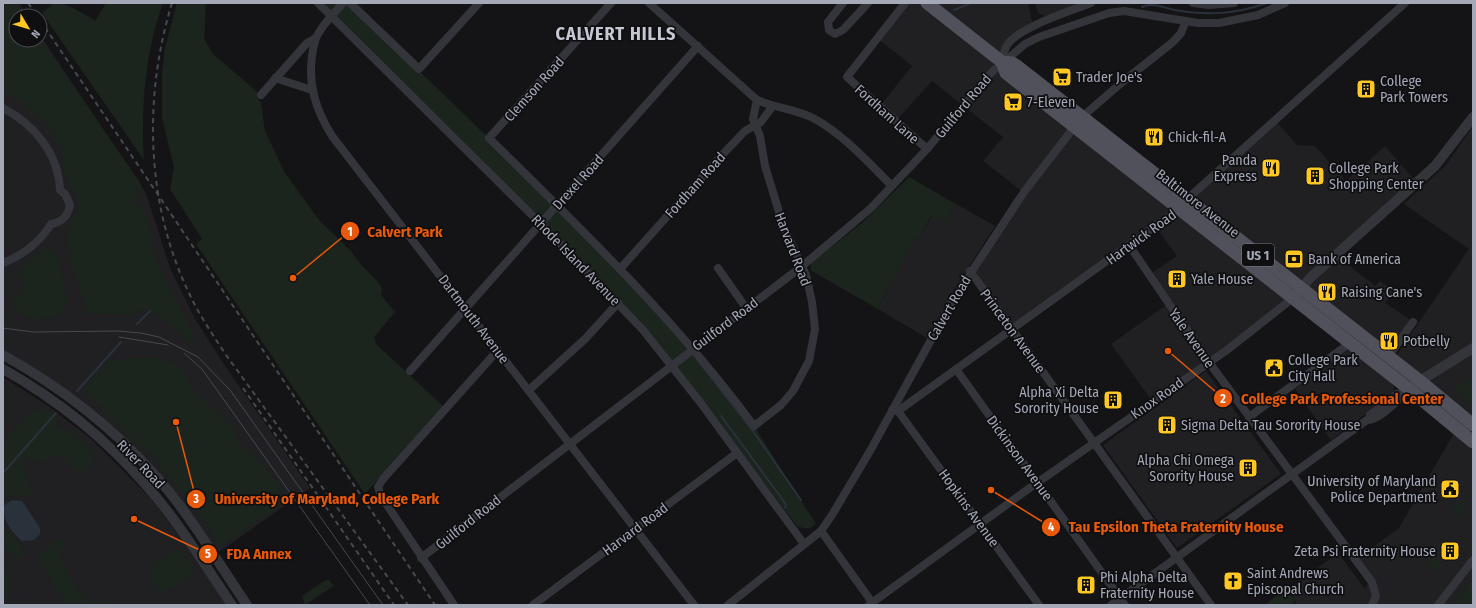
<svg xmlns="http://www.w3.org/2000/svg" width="1476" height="608" viewBox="0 0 1476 608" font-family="'Fira Sans Condensed',sans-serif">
<rect width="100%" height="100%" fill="#141416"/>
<g fill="#202023">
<path d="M 3,3 L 19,3 L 28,16 L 16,16 L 16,40 L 40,40 L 40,35 L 146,193 L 170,268 L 194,317 L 223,363 L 310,488 L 216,554 L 147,462 L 3,352 Z"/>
<path d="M 905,3 L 1028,3 L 1033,26 L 1013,39 L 1002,62 L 1293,298 L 1152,401 L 1111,344 L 1169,303 L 1149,275 L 1177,256 L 1155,226 L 1012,329 L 970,271 L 1023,192 L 983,161 L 1003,137 L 932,81 L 897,120 L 880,106 L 912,66 L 877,38 Z"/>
<path d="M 1035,3 L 1089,3 L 1045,16 L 1038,13 Z"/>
<path d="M 1275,120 L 1297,145 L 1315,146 L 1346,181 L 1385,146 L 1417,183 L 1336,255 L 1375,286 L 1380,281 L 1394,291 L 1385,303 L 1414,322 L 1388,357 L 1187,199 Z"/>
<path d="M 1473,126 L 1473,431 L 1396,356 L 1469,249 L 1404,204 L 1446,165 Z"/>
<path d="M 956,204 L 995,226 L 955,288 L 927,338 L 878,309 L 884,295 L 876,283 L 913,241 L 919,238 L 933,215 L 946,222 Z"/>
<path d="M 1351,348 L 1392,380 L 1394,390 L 1393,393 L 1331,440 L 1295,389 Z"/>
<path d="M 1206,371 L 1281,474 L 1177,548 L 1103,445 Z"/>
<path d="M 3,377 L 48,406 L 90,438 L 151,499 L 182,540 L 226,605 L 3,605 Z"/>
<path d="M 1448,429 L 1473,449 L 1473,605 L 1298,605 L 1287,590 L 1338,553 L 1365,589 L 1371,577 L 1358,558 L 1399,528 L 1453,435 Z"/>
</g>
<g fill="#1b241d">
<path d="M 3,3 L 16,3 L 25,16 L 16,16 L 16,40 L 40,40 L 40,38 L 141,184 C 143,195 137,198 129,203 L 144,206 L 144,212 L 150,226 L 152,247 L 161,272 L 196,339 L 191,342 L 163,318 L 146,308 L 134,313 L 89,314 C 82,297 67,255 67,237 C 67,226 78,215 78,203 C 78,194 68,184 65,176 C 61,167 64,158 61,149 C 52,123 26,104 3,92 Z"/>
<path d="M 54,3 C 57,3 61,2 64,4 C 70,6 91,17 95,21 L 106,3 L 163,3 C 145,53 141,107 144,160 L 42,13 Z"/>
<path d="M 177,3 L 206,3 L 204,39 L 213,54 L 262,96 L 258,100 L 261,103 L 265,131 L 285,173 L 319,220 L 351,251 L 358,261 L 379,283 L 382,289 L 381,295 L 395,312 L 374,337 L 376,344 L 443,406 L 365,494 L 196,244 L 202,239 L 170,189 L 174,167 L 162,118 L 162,73 L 165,48 Z"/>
<path d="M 318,3 L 349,3 L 557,204 L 636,286 L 754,426 L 816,524 C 809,530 805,529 797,526 L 658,344 Z"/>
<path d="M 909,177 L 956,204 L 946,222 L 932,215 L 919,238 L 915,240 L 885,292 L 878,309 L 810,270 L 811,263 L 863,222 Z"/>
<path d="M 45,248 L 58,257 L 67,300 L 65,309 L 58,316 L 33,320 L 13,307 L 11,303 L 15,297 L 24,293 L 25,285 L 22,277 L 18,276 L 16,272 Z"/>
<path d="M 136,358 L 160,359 L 178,365 L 196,393 L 233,427 L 239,443 L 250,451 L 281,486 L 282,490 L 278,495 L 279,507 L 223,544 L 220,546 L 218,544 L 204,520 L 182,491 L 162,470 L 157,460 L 126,434 L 121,426 L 110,417 L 104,409 L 83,390 L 87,383 L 108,360 Z"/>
<path d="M 1473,379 L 1473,407 L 1452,388 Z"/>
<path d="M 41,409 L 47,409 L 58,416 L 56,426 L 60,430 L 70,430 L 93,452 L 94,461 L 82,472 L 78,472 L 61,456 L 54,456 L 42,462 L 29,457 L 25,458 L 23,463 L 32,493 L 30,496 C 20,497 13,492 3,499 L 3,446 L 11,434 L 27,417 L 34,411 Z"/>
<path d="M 1462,502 L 1463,514 L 1454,515 L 1453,503 Z"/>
<path d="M 3,527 L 22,547 L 24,556 L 21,559 L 15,557 L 3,546 Z"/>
<path d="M 57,541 L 62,541 L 64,543 C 64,549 60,553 60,558 C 60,563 84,600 88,602 C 93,604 99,601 103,600 L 107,602 L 107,605 L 69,605 L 56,588 L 40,560 L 39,556 Z"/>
<path d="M 177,550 C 185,554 189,562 194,569 L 193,575 L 162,594 L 151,580 C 152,561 163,558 177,550 Z"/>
<path d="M 1432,556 L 1443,565 L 1437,572 L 1427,563 Z"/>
<path d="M 3,565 C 10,575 17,595 3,602 Z"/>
<path d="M 326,580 L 329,580 L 334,586 L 305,605 L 302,596 Z"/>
<path d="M 1473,580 L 1473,605 L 1453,605 Z"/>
<path d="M 1285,589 L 1295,601 L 1290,605 L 1265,605 Z"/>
</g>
<path fill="#29313b" d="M 12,500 L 22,501 L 40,528 L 40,534 L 34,540 L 22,541 C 11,532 3,520 3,506 Z"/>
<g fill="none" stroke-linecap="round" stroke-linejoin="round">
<g stroke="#29313b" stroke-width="2">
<path d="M 1142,7 C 1152,2 1165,8 1175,10 C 1209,16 1235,14 1267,3"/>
<path d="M 954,10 L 971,3"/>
<path d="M 137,324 L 150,311"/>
<path d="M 699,362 L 753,431 L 801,500"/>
<path d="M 77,391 L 121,342"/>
<path d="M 721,416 L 780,496 L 786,505 L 785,508"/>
<path d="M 3,473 L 56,413"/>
</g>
<g stroke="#34353b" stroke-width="8">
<path d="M 318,3 L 546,229 L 643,330 L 700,402 L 804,544"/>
<path d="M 343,3 C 334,13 321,26 316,38 C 314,43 313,50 312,56 C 308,86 316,110 332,136 L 694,605"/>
<path d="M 350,3 L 419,69 L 479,3"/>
<path d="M 611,3 L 489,138 C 582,230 676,320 754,426 L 781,405 L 793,391 L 809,361 L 815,329 L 812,302 L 806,275 L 783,225 L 765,166 L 760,136 L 753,119 L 757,100"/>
<path d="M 649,3 L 757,100 C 775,108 795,109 813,118 C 843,134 868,162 892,186"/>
<path d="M 843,3 L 828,22 L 829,30 L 835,34 L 843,30 L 868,3"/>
<path d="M 905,3 L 847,77 L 927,149"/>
<path d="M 1193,3 L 1209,5 L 1234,3"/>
<path d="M 1002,62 C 1003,57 1004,51 1006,47 C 1015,28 1071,11 1091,3"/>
<path d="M 275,78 L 312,90"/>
<path d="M 261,95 L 307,43 L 316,38"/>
<path d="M 3,108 C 35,125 58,153 60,190 L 65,194 L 70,205 C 68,216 63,222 51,224 C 40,242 23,255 3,263"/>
<path d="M 1129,245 L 1208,361 L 1372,582 L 1376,596 L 1372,605"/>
<path d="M 718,268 L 746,308"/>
<path d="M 620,269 L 722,155 L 745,131 L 761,122 L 772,107"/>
<path d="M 970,271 L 1211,605"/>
<path d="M 1388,357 L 1413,322"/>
<path d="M 956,369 L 1125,605"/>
<path d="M 410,371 L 698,46"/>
<path d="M 529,390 L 585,339 L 618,303"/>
<path d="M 892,410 L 898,411 L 1179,209 L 1194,193 L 1405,3"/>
<path d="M 898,411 L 1039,605"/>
<path d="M 1370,415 L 1397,394"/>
<path d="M 1249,417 L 1350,343"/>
<path d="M 821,531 L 874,605"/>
<path d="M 421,558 L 801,267 L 871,208 L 927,149 L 992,72 L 1025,44 L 1039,37 L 1109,13 L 1124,11 L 1198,23 L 1219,23 L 1258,15 L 1285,3"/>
<path d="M 454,605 L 381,496 L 378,487 L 383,479 L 498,350"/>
<path d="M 533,605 L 737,453"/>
<path d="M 728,605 L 821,531 L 832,515 L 870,451 L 953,300 L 1024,192 L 1082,117 L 1120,84 L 1173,42 L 1181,33 L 1186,21"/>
<path d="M 869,605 L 1024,492 L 1227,350 L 1293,298"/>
<path d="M 1111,605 L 1367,420 C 1379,420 1392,405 1402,397 L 1402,392"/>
<path d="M 1438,605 L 1473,560"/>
</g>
<g stroke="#34353b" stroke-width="10">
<path d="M 1297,294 L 1309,279 L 1435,166 L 1473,117"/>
<path d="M 3,355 C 59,386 111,426 154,474 C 190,514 217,561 247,605"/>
<path d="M 3,369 C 56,399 105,438 145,484 C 178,521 204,564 232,605"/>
<path d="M 1415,384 L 1473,348"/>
</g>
<g stroke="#50515a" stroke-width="13">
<path d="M 927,3 L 1002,62 L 1012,63 L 1017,66 L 1420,381 L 1473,425"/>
<path d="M 1002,62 L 1006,73 L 1409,389 L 1473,442"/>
</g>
<g stroke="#474950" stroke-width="1">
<path d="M 3,328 L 33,332 L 118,331 L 141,333 L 159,337 L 198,357 L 230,390 L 383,605"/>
<path d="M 119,337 L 168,345"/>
<path d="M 184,353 L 202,369 L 370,605"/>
</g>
<g stroke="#474950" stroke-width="2" stroke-dasharray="5 4" stroke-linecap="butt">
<path d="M 28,3 L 37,16"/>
<path d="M 172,3 C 143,97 146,204 189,293 C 199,315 213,335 226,355 L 408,605"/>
<path d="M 40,20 L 435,605"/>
<path d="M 243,388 L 394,605"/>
</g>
</g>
<defs>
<g id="supermarket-square" transform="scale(1)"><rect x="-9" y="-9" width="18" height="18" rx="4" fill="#ffc722" stroke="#0f0f11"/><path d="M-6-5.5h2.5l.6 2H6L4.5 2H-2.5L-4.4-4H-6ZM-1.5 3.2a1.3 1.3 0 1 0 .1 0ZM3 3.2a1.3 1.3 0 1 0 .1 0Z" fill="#111"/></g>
<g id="building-square" transform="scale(1)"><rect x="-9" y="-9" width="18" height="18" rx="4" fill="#ffc722" stroke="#0f0f11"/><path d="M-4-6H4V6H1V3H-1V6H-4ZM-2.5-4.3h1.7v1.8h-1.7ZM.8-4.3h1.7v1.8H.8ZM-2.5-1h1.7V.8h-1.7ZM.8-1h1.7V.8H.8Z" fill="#111"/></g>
<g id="restaurant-square" transform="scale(1)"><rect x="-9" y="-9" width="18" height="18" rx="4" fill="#ffc722" stroke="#0f0f11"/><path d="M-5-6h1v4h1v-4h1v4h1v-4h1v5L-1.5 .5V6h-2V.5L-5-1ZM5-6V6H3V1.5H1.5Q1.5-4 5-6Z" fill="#111"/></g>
<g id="bank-square" transform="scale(1)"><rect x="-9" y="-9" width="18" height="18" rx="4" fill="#ffc722" stroke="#0f0f11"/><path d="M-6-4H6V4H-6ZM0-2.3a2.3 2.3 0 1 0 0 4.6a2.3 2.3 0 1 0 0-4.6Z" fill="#111"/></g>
<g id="civic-square" transform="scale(1)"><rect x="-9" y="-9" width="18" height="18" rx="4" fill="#ffc722" stroke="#0f0f11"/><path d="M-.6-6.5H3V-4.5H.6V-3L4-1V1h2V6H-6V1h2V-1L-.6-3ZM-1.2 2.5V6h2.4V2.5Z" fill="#111"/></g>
<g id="church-square" transform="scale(1)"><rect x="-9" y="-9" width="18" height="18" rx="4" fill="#ffc722" stroke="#0f0f11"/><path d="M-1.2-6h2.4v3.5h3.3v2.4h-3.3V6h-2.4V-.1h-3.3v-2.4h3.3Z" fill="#111"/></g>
</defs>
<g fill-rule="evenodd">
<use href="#supermarket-square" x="1062" y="77"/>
<use href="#building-square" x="1366" y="89"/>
<use href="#supermarket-square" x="1013" y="102"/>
<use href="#restaurant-square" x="1154" y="137"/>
<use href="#restaurant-square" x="1271" y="168"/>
<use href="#building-square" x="1315" y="176"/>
<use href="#bank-square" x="1294" y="259"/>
<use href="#building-square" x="1177" y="279"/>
<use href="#restaurant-square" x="1327" y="292"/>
<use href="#restaurant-square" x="1389" y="341"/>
<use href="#civic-square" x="1274" y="368"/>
<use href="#building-square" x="1113" y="400"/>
<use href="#building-square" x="1167" y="425"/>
<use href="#building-square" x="1248" y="468"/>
<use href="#civic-square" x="1450" y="489"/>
<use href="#building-square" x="1450" y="551"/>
<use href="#church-square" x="1233" y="581"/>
<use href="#building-square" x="1086" y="585"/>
</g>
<g text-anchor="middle" stroke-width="3.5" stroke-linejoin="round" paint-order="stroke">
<rect fill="#0f0f11" stroke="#777a85" stroke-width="1" x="1242" y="244" width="32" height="22" rx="3"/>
<g font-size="13" font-weight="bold" fill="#a4a8b7">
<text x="1258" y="260">US 1</text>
</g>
<g font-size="14" fill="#a4a8b7" stroke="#0f0f11" text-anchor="start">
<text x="1076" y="82">Trader Joe's</text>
<text x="1380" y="86">College<tspan x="1380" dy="16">Park Towers</tspan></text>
<text x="1027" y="107">7-Eleven</text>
<text x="1168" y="142">Chick-fil-A</text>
<text x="1257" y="165" text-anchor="end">Panda<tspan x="1257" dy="16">Express</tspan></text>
<text x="1329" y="173">College Park<tspan x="1329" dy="16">Shopping Center</tspan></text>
<text x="1308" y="264">Bank of America</text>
<text x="1191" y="284">Yale House</text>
<text x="1341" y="297">Raising Cane's</text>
<text x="1403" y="346">Potbelly</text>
<text x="1288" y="365">College Park<tspan x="1288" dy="16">City Hall</tspan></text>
<text x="1099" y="397" text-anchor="end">Alpha Xi Delta<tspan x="1099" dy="16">Sorority House</tspan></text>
<text x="1181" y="430">Sigma Delta Tau Sorority House</text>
<text x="1234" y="465" text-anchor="end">Alpha Chi Omega<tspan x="1234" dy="16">Sorority House</tspan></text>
<text x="1436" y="486" text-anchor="end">University of Maryland<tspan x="1436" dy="16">Police Department</tspan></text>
<text x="1436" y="556" text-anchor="end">Zeta Psi Fraternity House</text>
<text x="1247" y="578">Saint Andrews<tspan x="1247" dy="16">Episcopal Church</tspan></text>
<text x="1100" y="582">Phi Alpha Delta<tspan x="1100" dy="16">Fraternity House</tspan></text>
</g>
<g font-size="14" fill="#a4a8b7" stroke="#0f0f11">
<text transform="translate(534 89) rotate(-48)" y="5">Clemson Road</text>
<text transform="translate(963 106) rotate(-50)" y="5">Guilford Road</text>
<text transform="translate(887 114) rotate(42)" y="5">Fordham Lane</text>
<text transform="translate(578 182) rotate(-48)" y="5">Drexel Road</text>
<text transform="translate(695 185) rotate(-48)" y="5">Fordham Road</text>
<text transform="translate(1198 203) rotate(38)" y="5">Baltimore Avenue</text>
<text transform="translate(1141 237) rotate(-36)" y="5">Hartwick Road</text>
<text transform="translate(793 249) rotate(69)" y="5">Harvard Road</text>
<text transform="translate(576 260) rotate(46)" y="5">Rhode Island Avenue</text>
<text transform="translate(949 308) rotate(-60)" y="5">Calvert Road</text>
<text transform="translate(474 319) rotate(53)" y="5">Dartmouth Avenue</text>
<text transform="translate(725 324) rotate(-37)" y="5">Guilford Road</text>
<text transform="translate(1013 331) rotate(54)" y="5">Princeton Avenue</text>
<text transform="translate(1192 338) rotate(55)" y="5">Yale Avenue</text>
<text transform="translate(1157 398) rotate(-35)" y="5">Knox Road</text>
<text transform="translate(1020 458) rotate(54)" y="5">Dickinson Avenue</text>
<text transform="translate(141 464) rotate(46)" y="5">River Road</text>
<text transform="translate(969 508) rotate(54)" y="5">Hopkins Avenue</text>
<text transform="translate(468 522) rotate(-38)" y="5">Guilford Road</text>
<text transform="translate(635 529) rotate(-37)" y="5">Harvard Road</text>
</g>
<g font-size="18" font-weight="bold" letter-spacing="1" fill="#c5c8d3" stroke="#0f0f11">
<text x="616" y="40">CALVERT HILLS</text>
</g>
</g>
<path fill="none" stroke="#e8590c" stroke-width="1.5" d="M293 278L350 231M1168 351L1223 398M176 422L196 499M991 490L1051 527M134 519L208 554"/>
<g fill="#e8590c" stroke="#0f0f11" stroke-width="1.5">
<circle cx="293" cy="278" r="4"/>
<circle cx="1168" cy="351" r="4"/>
<circle cx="176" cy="422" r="4"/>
<circle cx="991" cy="490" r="4"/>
<circle cx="134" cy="519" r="4"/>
<circle cx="350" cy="231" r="10"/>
<circle cx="1223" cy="398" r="10"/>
<circle cx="196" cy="499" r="10"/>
<circle cx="1051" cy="527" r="10"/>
<circle cx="208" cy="554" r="10"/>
</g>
<g font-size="12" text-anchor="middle" font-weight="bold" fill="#fff">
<text x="350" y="236">1</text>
<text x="1223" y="403">2</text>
<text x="196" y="503">3</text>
<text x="1051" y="531">4</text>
<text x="208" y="558">5</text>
</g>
<g font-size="15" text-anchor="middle" font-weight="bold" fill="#e8590c" stroke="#0f0f11" stroke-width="3.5" stroke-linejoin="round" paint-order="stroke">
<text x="405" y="237">Calvert Park</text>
<text x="1342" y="404">College Park Professional Center</text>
<text x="327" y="504">University of Maryland, College Park</text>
<text x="1176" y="532">Tau Epsilon Theta Fraternity House</text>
<text x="259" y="559">FDA Annex</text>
</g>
<rect width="1476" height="608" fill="none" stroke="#a4a8b7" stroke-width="8"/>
<g transform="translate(28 28) rotate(128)"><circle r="19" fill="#0f0f11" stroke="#4b4c53"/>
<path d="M0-3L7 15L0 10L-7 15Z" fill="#ffc722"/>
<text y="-6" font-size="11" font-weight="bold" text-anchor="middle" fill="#a4a8b7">N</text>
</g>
</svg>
